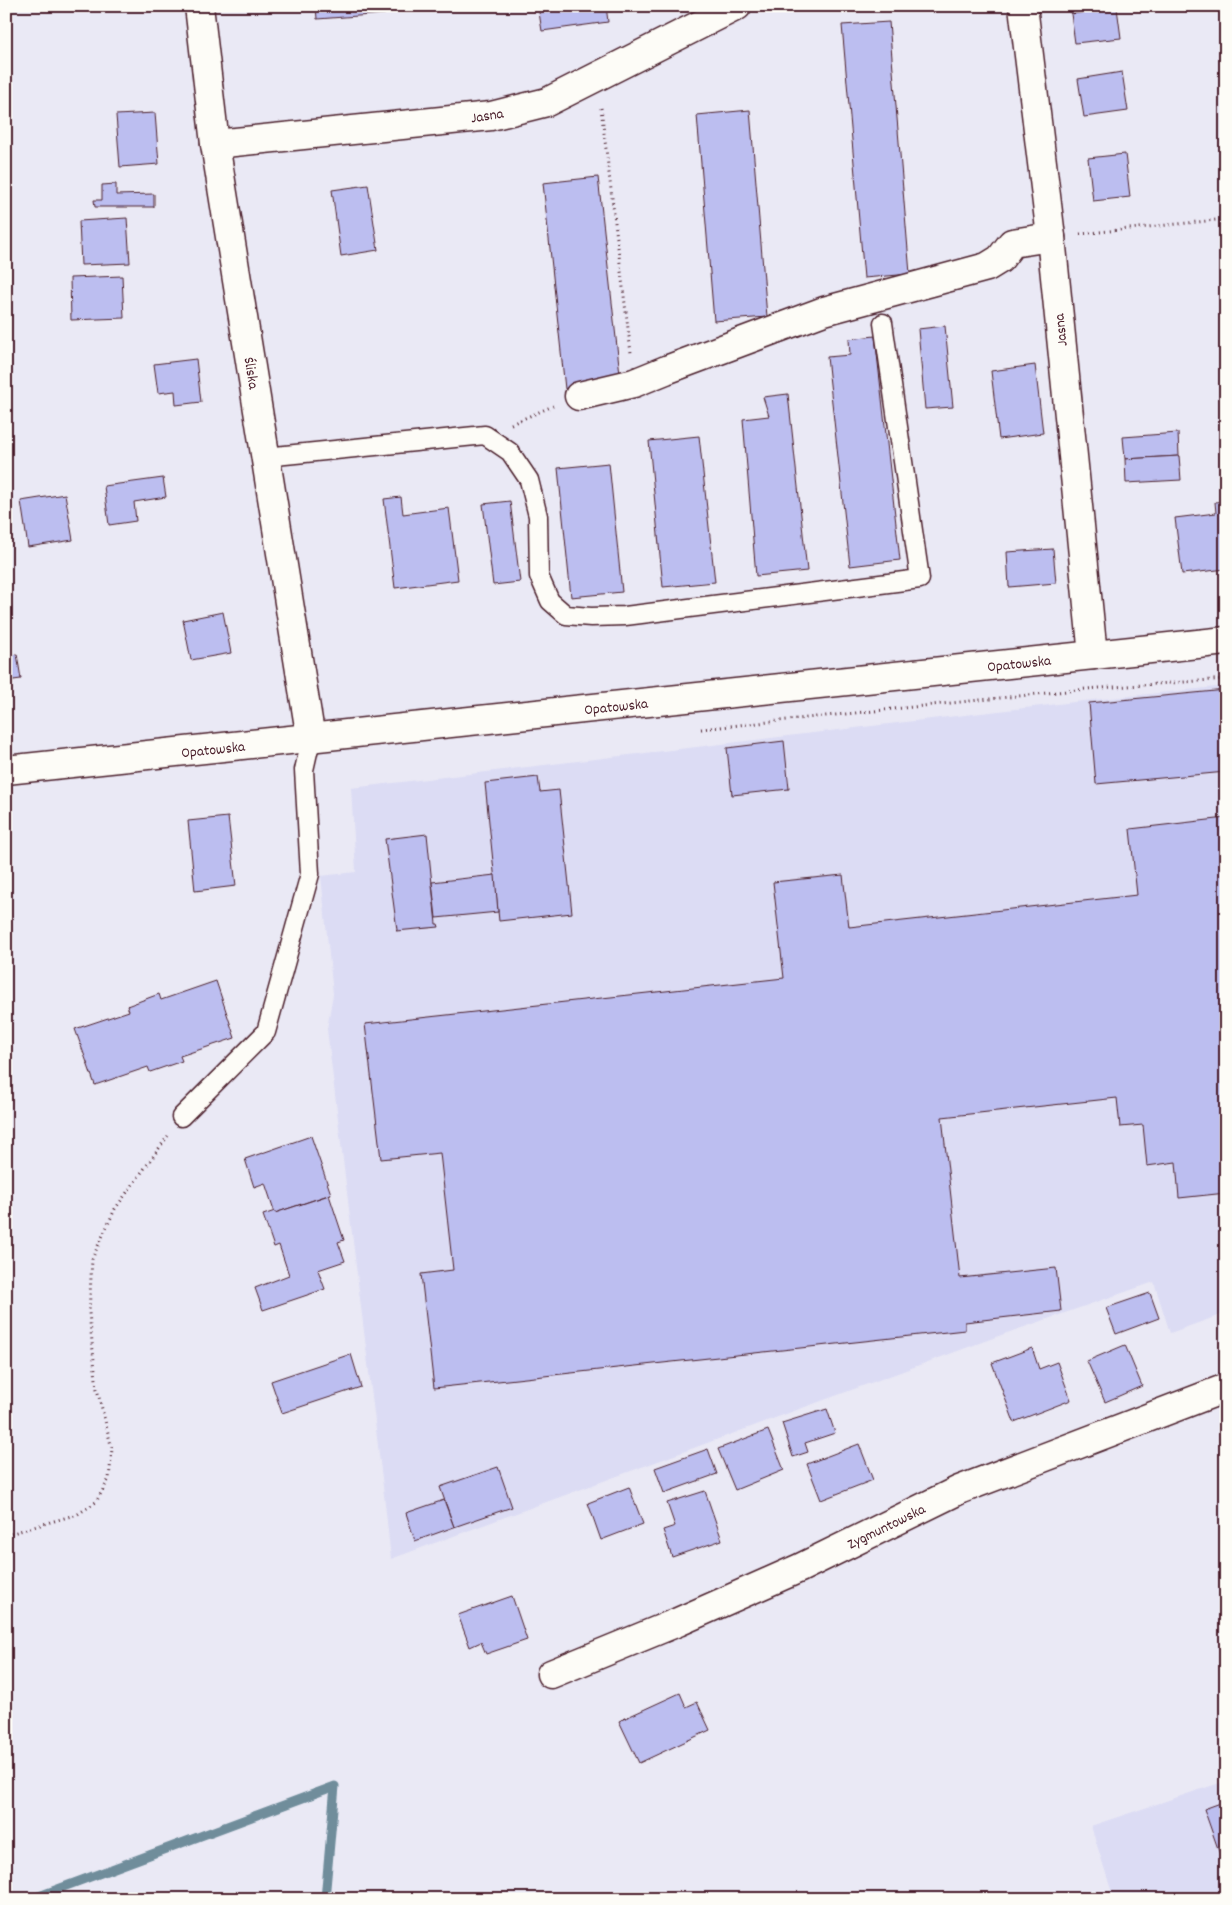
<svg xmlns="http://www.w3.org/2000/svg" width="1232" height="1905" viewBox="0 0 1232 1905" font-family="Dekko,sans-serif">
<rect width="100%" height="100%" fill="#eae9f5"/>
<filter id="ink" filterUnits="userSpaceOnUse"><feTurbulence type="fractalNoise" baseFrequency=".02" numOctaves="2"/><feDisplacementMap in="SourceGraphic" scale="10" xChannelSelector="R" yChannelSelector="G"/><feConvolveMatrix kernelMatrix="1 2 1 2 8 2 1 2 1" color-interpolation-filters="sRGB"/></filter>
<g filter="url(#ink)">
<g fill="#dcdcf4">
<path d="M 1226,686 L 1226,1313 L 1170,1333 L 1154,1282 L 1004,1334 L 391,1559 L 385,1503 L 327,1029 L 333,994 L 321,876 L 356,872 L 351,788 L 1083,701 Z"/>
<path d="M 1226,1781 L 1226,1899 L 1114,1899 L 1091,1826 Z"/>
</g>
<g fill="none" stroke-linecap="round" stroke-linejoin="round">
<path stroke="#6f8d9b" stroke-width="9" d="M 31,1899 L 335,1786 L 325,1899"/>
</g>
<g fill="#bcbef0" stroke="#4a1f2b">
<path d="M 316,6 L 385,6 L 385,14 L 317,19 Z"/>
<path d="M 538,6 L 606,6 L 608,22 L 542,31 Z"/>
<path d="M 1070,6 L 1117,6 L 1117,8 L 1071,14 Z"/>
<path d="M 1117,8 L 1121,38 L 1075,43 L 1071,14 Z"/>
<path d="M 889,22 L 910,274 L 864,278 L 842,25 Z"/>
<path d="M 1122,72 L 1128,111 L 1084,117 L 1078,79 Z"/>
<path d="M 750,110 L 767,317 L 714,321 L 697,115 Z"/>
<path d="M 155,113 L 159,164 L 120,167 L 116,115 Z"/>
<path d="M 1125,154 L 1130,197 L 1093,201 L 1088,158 Z"/>
<path d="M 598,177 L 621,383 L 565,389 L 543,183 Z"/>
<path d="M 116,184 L 116,195 L 154,194 L 154,207 L 95,207 L 94,200 L 102,200 L 102,185 Z"/>
<path d="M 368,185 L 378,250 L 341,256 L 332,190 Z"/>
<path d="M 127,218 L 130,263 L 81,265 L 79,221 Z"/>
<path d="M 122,276 L 124,318 L 71,320 L 70,278 Z"/>
<path d="M 945,326 L 953,407 L 925,409 L 918,329 Z"/>
<path d="M 875,336 L 900,560 L 850,566 L 827,357 L 850,355 L 849,339 Z"/>
<path d="M 196,359 L 201,402 L 176,405 L 175,391 L 158,393 L 154,364 Z"/>
<path d="M 1035,365 L 1043,433 L 999,439 L 991,371 Z"/>
<path d="M 788,394 L 807,571 L 756,576 L 743,419 L 769,416 L 763,397 Z"/>
<path d="M 1178,433 L 1179,456 L 1125,459 L 1123,437 Z"/>
<path d="M 699,436 L 715,582 L 663,587 L 649,441 Z"/>
<path d="M 1179,456 L 1181,480 L 1126,483 L 1125,459 Z"/>
<path d="M 609,463 L 622,592 L 571,597 L 558,468 Z"/>
<path d="M 163,478 L 166,497 L 134,502 L 136,521 L 109,525 L 104,486 Z"/>
<path d="M 65,494 L 73,540 L 28,547 L 21,501 Z"/>
<path d="M 401,497 L 403,514 L 449,508 L 458,580 L 395,588 L 384,499 Z"/>
<path d="M 510,501 L 520,582 L 493,585 L 483,504 Z"/>
<path d="M 1226,501 L 1226,569 L 1182,574 L 1175,518 L 1216,513 L 1215,502 Z"/>
<path d="M 1053,549 L 1056,583 L 1009,587 L 1007,552 Z"/>
<path d="M 223,612 L 231,653 L 191,660 L 183,620 Z"/>
<path d="M 17,654 L 21,679 L 6,681 L 6,656 Z"/>
<path d="M 1226,690 L 1226,772 L 1096,784 L 1089,703 Z"/>
<path d="M 784,741 L 789,789 L 732,795 L 727,748 Z"/>
<path d="M 538,777 L 540,792 L 559,790 L 572,913 L 499,921 L 485,783 Z"/>
<path d="M 228,817 L 236,886 L 195,891 L 188,821 Z"/>
<path d="M 1226,818 L 1226,1193 L 1179,1198 L 1176,1162 L 1147,1166 L 1143,1125 L 1120,1127 L 1117,1098 L 942,1117 L 960,1278 L 1056,1268 L 1061,1311 L 965,1322 L 965,1330 L 434,1388 L 421,1274 L 453,1270 L 440,1153 L 381,1159 L 365,1024 L 784,978 L 773,882 L 843,875 L 849,927 L 1137,895 L 1130,829 Z"/>
<path d="M 427,834 L 436,924 L 438,924 L 439,927 L 396,931 L 397,930 L 385,839 Z"/>
<path d="M 495,875 L 498,912 L 436,918 L 432,882 Z"/>
<path d="M 216,981 L 235,1038 L 180,1056 L 182,1061 L 150,1072 L 148,1067 L 95,1085 L 75,1029 L 129,1011 L 127,1006 L 159,994 L 161,1000 Z"/>
<path d="M 311,1136 L 331,1194 L 275,1213 L 265,1183 L 254,1187 L 245,1159 Z"/>
<path d="M 329,1195 L 344,1240 L 338,1242 L 345,1261 L 318,1270 L 325,1289 L 263,1310 L 255,1288 L 289,1275 L 279,1245 L 274,1247 L 263,1215 L 275,1211 L 275,1213 Z"/>
<path d="M 1150,1293 L 1159,1318 L 1116,1334 L 1106,1308 Z"/>
<path d="M 1125,1345 L 1142,1386 L 1105,1402 L 1087,1361 Z"/>
<path d="M 1032,1348 L 1039,1369 L 1057,1362 L 1071,1400 L 1014,1422 L 992,1363 Z"/>
<path d="M 351,1354 L 361,1387 L 282,1413 L 271,1381 Z"/>
<path d="M 827,1409 L 835,1433 L 805,1443 L 808,1452 L 793,1457 L 782,1423 Z"/>
<path d="M 768,1430 L 784,1470 L 735,1490 L 718,1449 Z"/>
<path d="M 859,1444 L 873,1480 L 821,1500 L 807,1464 Z"/>
<path d="M 708,1449 L 717,1474 L 664,1493 L 655,1468 Z"/>
<path d="M 498,1467 L 512,1507 L 454,1527 L 440,1487 Z"/>
<path d="M 629,1487 L 643,1524 L 601,1540 L 588,1503 Z"/>
<path d="M 705,1491 L 722,1540 L 672,1557 L 663,1530 L 675,1526 L 667,1503 Z"/>
<path d="M 444,1500 L 454,1527 L 415,1541 L 406,1513 Z"/>
<path d="M 512,1596 L 527,1640 L 486,1654 L 481,1642 L 470,1647 L 458,1615 Z"/>
<path d="M 680,1693 L 686,1707 L 697,1702 L 710,1730 L 639,1763 L 619,1721 Z"/>
<path d="M 1226,1801 L 1226,1859 L 1222,1860 L 1204,1809 Z"/>
</g>
<g fill="none" stroke-linecap="round" stroke-linejoin="round">
<g stroke="#4a1f2b" stroke-width="21">
<g id="service">
<path d="M 265,457 L 485,435 L 510,452 L 529,480 L 538,516 L 539,576 L 550,601 L 566,615 L 591,617 L 625,616 L 920,579 L 883,323"/>
<path d="M 181,1117 L 266,1032 L 310,874 L 304,770 L 311,739"/>
</g>
</g>
<g stroke="#4a1f2b" stroke-width="31">
<g id="minor">
<path d="M 199,6 L 215,144 L 311,739"/>
<path d="M 1023,6 L 1051,237 L 1093,655"/>
<path d="M 215,144 L 491,116 L 547,102 L 737,6"/>
<path d="M 579,396 L 634,383 L 666,370 L 824,311 L 987,267 L 1000,259 L 1012,243 L 1051,237"/>
<path d="M 551,1674 L 678,1622 L 800,1568 L 959,1490 L 1226,1388"/>
</g>
</g>
<g stroke="#4a1f2b" stroke-width="31">
<path id="tertiary" d="M 6,770 L 1226,641"/>
</g>
<g stroke="#4a1f2b" stroke-width="3" stroke-dasharray="1 4" stroke-linecap="butt">
<path d="M 601,108 L 631,353"/>
<path d="M 1080,234 L 1226,219"/>
<path d="M 511,424 L 553,406"/>
<path d="M 701,729 L 1086,689 L 1226,679"/>
<path d="M 6,1535 L 78,1514 L 96,1502 L 109,1479 L 112,1449 L 97,1389 L 89,1313 L 92,1259 L 115,1209 L 168,1136"/>
</g>
<use href="#service" stroke="#fdfcf7" stroke-width="18"/>
<use href="#minor" stroke="#fdfcf7" stroke-width="28"/>
<use href="#tertiary" stroke="#fdfcf7" stroke-width="28"/>
</g>
</g>
<g text-anchor="middle" stroke-width="4" stroke-linejoin="round" paint-order="stroke">
<g font-size="15" fill="#4a1f2b" stroke="#fdfcf7">
<text transform="translate(487 115) rotate(-9)" y="5">Jasna</text>
<text transform="translate(1060 330) rotate(-96)" y="5">Jasna</text>
<text transform="translate(252 373) rotate(81)" y="5">Śliska</text>
<text transform="translate(1019 663) rotate(-6)" y="5">Opatowska</text>
<text transform="translate(616 706) rotate(-6)" y="5">Opatowska</text>
<text transform="translate(213 749) rotate(-6)" y="5">Opatowska</text>
<text transform="translate(886 1526) rotate(-26)" y="5">Zygmuntowska</text>
</g>
</g>
<rect width="1232" height="1905" fill="none" stroke="#fdfcf7" stroke-width="25"/>
<rect x="12" y="12" width="1207" height="1880" fill="none" stroke="#4a1f2b" stroke-width="2" filter="url(#ink)"/>
</svg>
